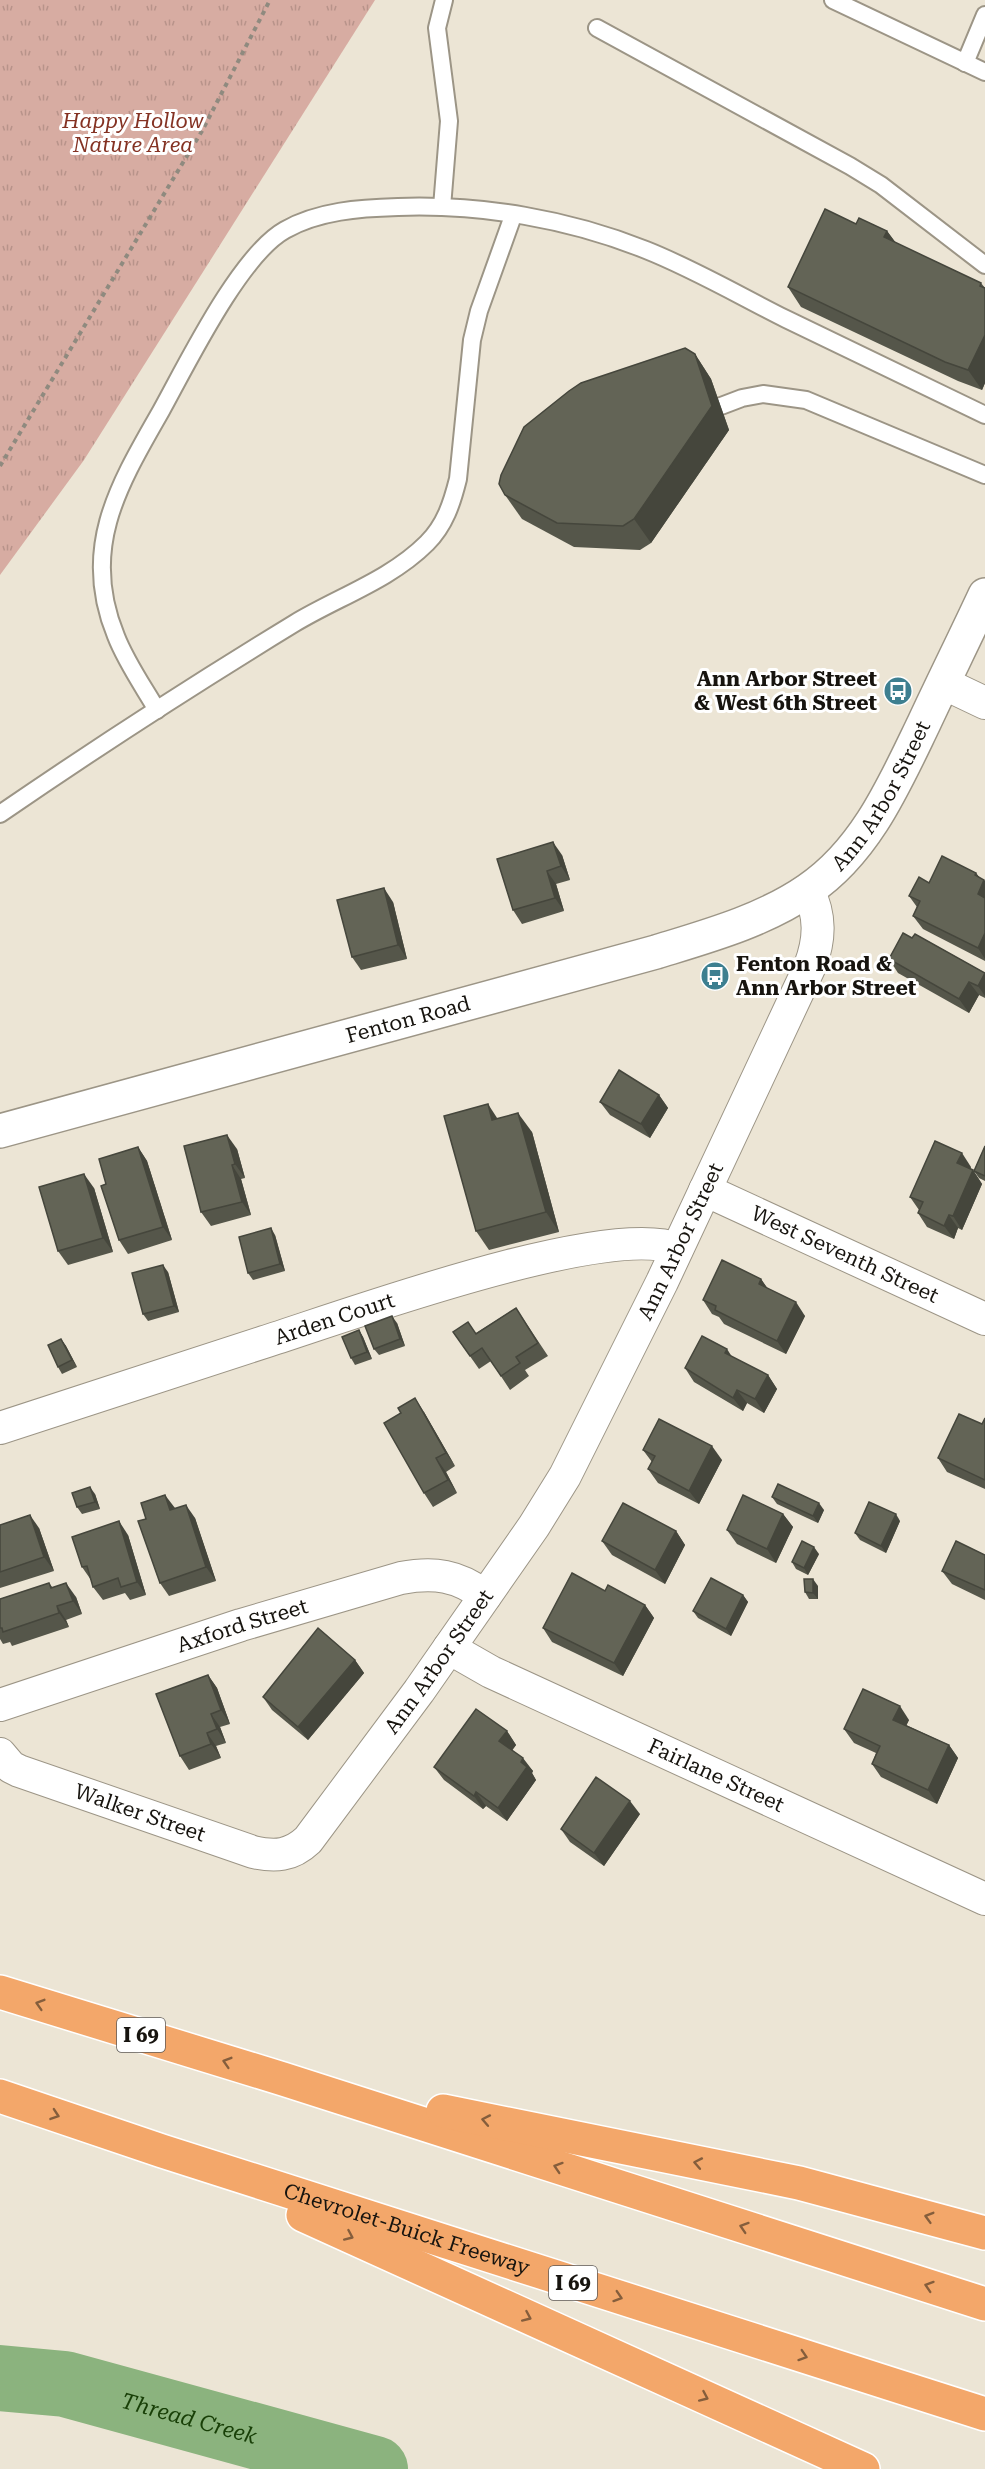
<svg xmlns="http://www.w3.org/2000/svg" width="985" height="2469" viewBox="0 0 985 2469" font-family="'Roboto Serif',serif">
<defs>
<pattern id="grass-tufts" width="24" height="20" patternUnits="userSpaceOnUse" patternTransform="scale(1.5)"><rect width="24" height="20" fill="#d7aca2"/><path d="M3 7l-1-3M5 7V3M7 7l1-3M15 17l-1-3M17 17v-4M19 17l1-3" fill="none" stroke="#b8938a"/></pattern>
</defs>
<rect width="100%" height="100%" fill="#ece5d5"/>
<path fill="url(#grass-tufts)" d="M 0,0 L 375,0 L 84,460 L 0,575 Z"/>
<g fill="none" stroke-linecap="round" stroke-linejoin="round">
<path stroke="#8bb37e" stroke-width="66" id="s1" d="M 0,2378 L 65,2384 L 375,2469"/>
<g stroke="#9c9586" stroke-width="20">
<g id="service">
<path d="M 833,0 L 985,72"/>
<path d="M 597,28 L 850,166 L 881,185 L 985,265"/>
<path d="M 965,63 L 985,15"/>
<path d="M 442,207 L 449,121 L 437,28 L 444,0"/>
<path d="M 700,414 L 742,398 L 763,394 L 806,400 L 985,475"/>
<path d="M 157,710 C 143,686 126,662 116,636 C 80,549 118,486 161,411 C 187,364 240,255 285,230 C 318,211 360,208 398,207 C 481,204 569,219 646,250 C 694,269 740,296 786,319 C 852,351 919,383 985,415"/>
<path d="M 0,814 C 96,748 195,684 295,623 C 338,597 390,580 427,543 C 445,525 452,503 458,479 L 472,340 L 479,311 L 513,216"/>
</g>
</g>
<g stroke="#9c9586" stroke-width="34">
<g id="minor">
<path d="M 943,683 L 985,703"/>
<path id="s2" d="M 705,1190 L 985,1319"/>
<path id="s3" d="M 0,1428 C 88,1399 176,1371 264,1342 C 343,1317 608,1220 677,1249"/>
<path id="s4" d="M 449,1648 L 491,1672 L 985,1899"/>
<path id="s5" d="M 0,1705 L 241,1625 L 401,1578 C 434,1572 458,1575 485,1596"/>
<path id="s6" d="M 0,1754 L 11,1767 L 19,1771 L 253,1852 C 275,1857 291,1856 308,1840 L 419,1691 L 534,1526 L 565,1476 L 662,1282 L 810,966 C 820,939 821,916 808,890"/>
</g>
</g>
<g stroke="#9c9586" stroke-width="36">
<g id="tertiary">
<path id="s7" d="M 0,1131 L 656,952 C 708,936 763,921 808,890 C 866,851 895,783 924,723 C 944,680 965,638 985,595"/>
</g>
</g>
<g stroke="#fff" stroke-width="36">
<g id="motorway">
<path d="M 0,1992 L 283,2079 L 985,2304"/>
<path id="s8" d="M 0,2096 L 162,2151 L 985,2414"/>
<path d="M 443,2111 L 799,2183 L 985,2233"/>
<path d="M 303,2215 L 863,2469"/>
</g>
</g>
<path stroke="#8f8a7f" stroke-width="4" stroke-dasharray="4.5 4.5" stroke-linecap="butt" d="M 0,466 L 202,131 L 270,0"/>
<use href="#service" stroke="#fff" stroke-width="16"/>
<use href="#minor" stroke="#fff" stroke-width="32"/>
<use href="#tertiary" stroke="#fff" stroke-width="33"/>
<use href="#motorway" stroke="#f3a76a" stroke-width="33"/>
</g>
<g fill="#55564a">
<path d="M 856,224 L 887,231 L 896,243 L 981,283 L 985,288 L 985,383 L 982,390 L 958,381 L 801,307 L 788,287 Z"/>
<path d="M 695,354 L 711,379 L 729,430 L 651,543 L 640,550 L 574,547 L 522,519 L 505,495 Z"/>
<path d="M 562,855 L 570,880 L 556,884 L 564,911 L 522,924 L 513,910 L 497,859 Z"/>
<path d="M 976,873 L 980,878 L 985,881 L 985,961 L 923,929 L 913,916 L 917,907 L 909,896 L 929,883 Z"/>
<path d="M 393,902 L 407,959 L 361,970 L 352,957 Z"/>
<path d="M 915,934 L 985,973 L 985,998 L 979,995 L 969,1013 L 898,973 L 889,959 L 912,938 Z"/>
<path d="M 659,1095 L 668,1108 L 650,1138 L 610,1115 L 600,1102 Z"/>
<path d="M 498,1119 L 532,1132 L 559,1232 L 489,1250 L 476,1231 Z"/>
<path d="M 985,1146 L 985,1181 L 979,1178 L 974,1171 Z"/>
<path d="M 138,1147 L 147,1161 L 172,1240 L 128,1254 L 119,1240 Z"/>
<path d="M 237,1149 L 245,1178 L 241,1179 L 251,1215 L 211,1226 L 201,1212 Z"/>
<path d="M 971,1167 L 970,1169 L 973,1170 L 982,1184 L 962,1230 L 958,1228 L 954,1239 L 927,1227 L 918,1213 L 919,1210 L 910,1197 Z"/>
<path d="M 94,1188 L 113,1252 L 68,1265 L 58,1251 Z"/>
<path d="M 275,1235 L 285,1271 L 253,1280 L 248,1273 Z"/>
<path d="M 168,1272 L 179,1312 L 148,1321 L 143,1314 Z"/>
<path d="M 761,1279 L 767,1288 L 805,1316 L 786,1354 L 724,1324 L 719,1317 L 712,1314 L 703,1300 Z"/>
<path d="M 516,1308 L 548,1356 L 525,1370 L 529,1376 L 510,1390 L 491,1361 L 479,1369 L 453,1332 L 476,1333 Z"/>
<path d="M 397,1323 L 405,1346 L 379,1355 L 374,1349 Z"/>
<path d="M 359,1330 L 363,1337 L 372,1359 L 355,1365 L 351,1358 Z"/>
<path d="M 61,1339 L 66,1346 L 77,1367 L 62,1374 L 58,1367 Z"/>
<path d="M 732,1357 L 768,1375 L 777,1389 L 764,1413 L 747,1403 L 743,1411 L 694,1382 L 685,1368 Z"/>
<path d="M 424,1412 L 455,1466 L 446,1472 L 457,1493 L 433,1507 L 424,1493 Z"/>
<path d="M 985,1418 L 985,1489 L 947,1472 L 938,1458 L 982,1424 Z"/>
<path d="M 643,1450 L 722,1460 L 699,1504 L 658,1483 L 648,1469 L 652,1462 Z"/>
<path d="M 95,1494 L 100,1509 L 82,1514 L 77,1507 Z"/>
<path d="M 772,1497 L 824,1510 L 818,1523 L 777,1504 Z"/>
<path d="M 175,1509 L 195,1518 L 216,1581 L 169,1596 L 160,1583 Z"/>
<path d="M 783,1514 L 793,1527 L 776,1563 L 737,1544 L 727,1530 Z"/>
<path d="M 900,1521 L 886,1553 L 860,1540 L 855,1533 Z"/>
<path d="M 0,1525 L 39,1528 L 54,1571 L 0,1588 Z"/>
<path d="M 676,1531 L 685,1545 L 665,1584 L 612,1555 L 602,1541 Z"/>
<path d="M 128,1535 L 146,1595 L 130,1600 L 125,1593 L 103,1600 L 93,1587 L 91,1580 L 82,1567 Z"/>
<path d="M 819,1554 L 808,1575 L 796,1569 L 792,1562 Z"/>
<path d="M 985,1555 L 985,1600 L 952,1584 L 942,1571 Z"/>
<path d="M 49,1583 L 53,1588 L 76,1597 L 82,1614 L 66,1620 L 69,1627 L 12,1646 L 10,1642 L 3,1644 L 0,1639 L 0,1599 Z"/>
<path d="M 818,1586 L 818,1599 L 809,1599 L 805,1592 Z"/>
<path d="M 605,1591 L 645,1605 L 654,1618 L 623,1676 L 552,1642 L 543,1628 Z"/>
<path d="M 743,1595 L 748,1602 L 731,1636 L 698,1618 L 693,1611 Z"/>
<path d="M 355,1660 L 364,1673 L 308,1740 L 272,1710 L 263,1697 Z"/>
<path d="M 208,1675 L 217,1688 L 230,1724 L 220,1727 L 226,1743 L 216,1746 L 221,1758 L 189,1770 L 180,1756 Z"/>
<path d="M 909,1720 L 906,1725 L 949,1745 L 958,1758 L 937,1804 L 881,1777 L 872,1764 L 876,1753 L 854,1743 L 844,1729 Z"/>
<path d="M 507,1731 L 516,1745 L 512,1750 L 533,1771 L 532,1773 L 536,1780 L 507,1821 L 486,1806 L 483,1809 L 444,1780 L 434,1767 Z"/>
<path d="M 640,1814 L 604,1866 L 570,1842 L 561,1829 Z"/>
</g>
<g fill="#45463c">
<path d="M 887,231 L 901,250 L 884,237 Z"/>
<path d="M 985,335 L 985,383 L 982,390 L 968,370 Z"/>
<path d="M 695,354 L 711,379 L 729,430 L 651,543 L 634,519 Z"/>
<path d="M 553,842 L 562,855 L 570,880 L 561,866 Z"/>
<path d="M 547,871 L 556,884 L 564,911 L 555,898 Z"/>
<path d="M 976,873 L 983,883 L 984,880 L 985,881 L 985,905 L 978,894 L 975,875 Z"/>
<path d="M 384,888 L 393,902 L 407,959 L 398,945 Z"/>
<path d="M 985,933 L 985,959 L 978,948 Z"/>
<path d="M 985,973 L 985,996 L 978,986 Z"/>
<path d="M 969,982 L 979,995 L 969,1013 L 959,999 Z"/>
<path d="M 659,1095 L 668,1108 L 650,1138 L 641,1124 Z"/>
<path d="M 488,1104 L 501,1124 L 492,1120 Z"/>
<path d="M 518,1113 L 532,1132 L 559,1232 L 546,1212 Z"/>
<path d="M 227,1135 L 237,1149 L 245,1178 L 235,1164 Z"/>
<path d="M 138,1147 L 147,1161 L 172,1240 L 163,1227 Z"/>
<path d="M 962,1153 L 971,1167 L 967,1177 L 957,1163 Z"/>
<path d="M 232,1165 L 241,1179 L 251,1215 L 242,1202 Z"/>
<path d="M 973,1170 L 982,1184 L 962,1230 L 953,1216 Z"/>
<path d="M 84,1174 L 94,1188 L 113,1252 L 103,1238 Z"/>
<path d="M 949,1215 L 958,1228 L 954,1239 L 944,1226 Z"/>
<path d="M 271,1228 L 275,1235 L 285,1271 L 280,1264 Z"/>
<path d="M 163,1265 L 168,1272 L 179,1312 L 174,1306 Z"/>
<path d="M 761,1279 L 771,1293 L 759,1284 Z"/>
<path d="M 796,1302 L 805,1316 L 786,1354 L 777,1341 Z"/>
<path d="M 392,1316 L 397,1323 L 405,1346 L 400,1339 Z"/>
<path d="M 359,1330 L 363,1337 L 372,1359 L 367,1352 Z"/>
<path d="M 61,1339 L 66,1346 L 77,1367 L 72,1360 Z"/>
<path d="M 727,1349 L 736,1363 L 725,1353 Z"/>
<path d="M 768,1375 L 777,1389 L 764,1413 L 755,1399 Z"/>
<path d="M 737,1390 L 747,1403 L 743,1411 L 733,1398 Z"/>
<path d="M 415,1398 L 424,1412 L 455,1466 L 446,1453 Z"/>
<path d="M 712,1446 L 722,1460 L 699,1504 L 689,1491 Z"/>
<path d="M 436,1458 L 446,1472 L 457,1493 L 448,1480 Z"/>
<path d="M 90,1487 L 95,1494 L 100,1509 L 95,1502 Z"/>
<path d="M 165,1495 L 175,1508 L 170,1510 Z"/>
<path d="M 819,1503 L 824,1510 L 818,1523 L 813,1516 Z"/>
<path d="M 186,1505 L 195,1518 L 216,1581 L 206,1567 Z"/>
<path d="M 783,1514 L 793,1527 L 776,1563 L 767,1549 Z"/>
<path d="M 896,1514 L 900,1521 L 886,1553 L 881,1546 Z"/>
<path d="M 30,1515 L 39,1528 L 54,1571 L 44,1557 Z"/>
<path d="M 119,1521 L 128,1535 L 146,1595 L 137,1582 Z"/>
<path d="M 676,1531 L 685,1545 L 665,1584 L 655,1570 Z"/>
<path d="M 814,1547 L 819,1554 L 808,1575 L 804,1568 Z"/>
<path d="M 813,1579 L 818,1586 L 818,1599 L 813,1593 Z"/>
<path d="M 66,1583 L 76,1597 L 82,1614 L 73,1601 Z"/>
<path d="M 743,1595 L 748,1602 L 731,1636 L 726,1629 Z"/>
<path d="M 645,1605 L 654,1618 L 623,1676 L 614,1663 Z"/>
<path d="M 57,1606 L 66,1620 L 69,1627 L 59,1613 Z"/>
<path d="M 355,1660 L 364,1673 L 308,1740 L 298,1727 Z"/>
<path d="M 208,1675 L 217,1688 L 230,1724 L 221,1710 Z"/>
<path d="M 900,1706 L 909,1720 L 903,1733 L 893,1720 Z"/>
<path d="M 211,1714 L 220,1727 L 226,1743 L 217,1729 Z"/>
<path d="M 507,1731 L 516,1745 L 509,1755 L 499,1741 Z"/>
<path d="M 207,1733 L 216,1746 L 221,1758 L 211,1744 Z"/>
<path d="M 949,1745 L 958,1758 L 937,1804 L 928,1790 Z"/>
<path d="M 523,1758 L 533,1771 L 532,1773 L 536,1780 L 507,1821 L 498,1808 Z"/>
<path d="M 476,1792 L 486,1806 L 483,1809 L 474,1796 Z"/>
<path d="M 630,1801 L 640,1814 L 604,1866 L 594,1853 Z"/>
</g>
<g fill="#636456" stroke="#45463c" stroke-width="1.5">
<path d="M 825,209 L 856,224 L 859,218 L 887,231 L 884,237 L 981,283 L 980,286 L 985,288 L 985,335 L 968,370 L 945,362 L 788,287 Z"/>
<path d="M 685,348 L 695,354 L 712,406 L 634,519 L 623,526 L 557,523 L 505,495 L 499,484 L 501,475 L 524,427 L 569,391 L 581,383 Z"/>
<path d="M 553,842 L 561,866 L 547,871 L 555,898 L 513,910 L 497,859 Z"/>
<path d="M 942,856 L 976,873 L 975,875 L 984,880 L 978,894 L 985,898 L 985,933 L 978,948 L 913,916 L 920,901 L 909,896 L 919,877 L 929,883 Z"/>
<path d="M 384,888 L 398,945 L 352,957 L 337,900 Z"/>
<path d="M 903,933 L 912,938 L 915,934 L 985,973 L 978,986 L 969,982 L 959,999 L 889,959 Z"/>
<path d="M 619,1070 L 659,1095 L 641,1124 L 600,1102 Z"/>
<path d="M 488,1104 L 492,1120 L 518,1113 L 546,1212 L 476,1231 L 444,1116 Z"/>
<path d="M 227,1135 L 235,1164 L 232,1165 L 242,1202 L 201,1212 L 184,1146 Z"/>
<path d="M 935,1141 L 962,1153 L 957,1163 L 973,1170 L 953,1216 L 949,1215 L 944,1226 L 918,1213 L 923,1202 L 910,1197 Z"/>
<path d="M 985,1146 L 985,1176 L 974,1171 Z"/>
<path d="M 138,1147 L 163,1227 L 119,1240 L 101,1186 L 106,1184 L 99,1159 Z"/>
<path d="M 84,1174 L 103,1238 L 58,1251 L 39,1187 Z"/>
<path d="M 271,1228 L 280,1264 L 248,1273 L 239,1237 Z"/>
<path d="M 722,1260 L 761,1279 L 759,1284 L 796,1302 L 777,1341 L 715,1310 L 716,1306 L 703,1300 Z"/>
<path d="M 163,1265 L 174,1306 L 143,1314 L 132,1273 Z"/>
<path d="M 516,1308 L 538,1343 L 516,1357 L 520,1363 L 501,1376 L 482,1348 L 470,1356 L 453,1332 L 468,1322 L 476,1334 Z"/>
<path d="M 392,1316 L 400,1339 L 374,1349 L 365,1326 Z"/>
<path d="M 359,1330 L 367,1352 L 351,1358 L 342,1337 Z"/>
<path d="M 702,1336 L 727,1349 L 725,1353 L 768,1375 L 755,1399 L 737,1390 L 733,1398 L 685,1368 Z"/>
<path d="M 61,1339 L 72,1360 L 58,1367 L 48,1345 Z"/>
<path d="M 415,1398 L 446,1453 L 436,1458 L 448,1480 L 424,1493 L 384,1423 L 401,1413 L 398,1408 Z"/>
<path d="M 959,1414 L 982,1424 L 985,1418 L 985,1480 L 938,1458 Z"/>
<path d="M 659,1419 L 712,1446 L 689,1491 L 648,1469 L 655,1456 L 643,1450 Z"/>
<path d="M 778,1484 L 819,1503 L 813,1516 L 772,1497 Z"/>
<path d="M 90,1487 L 95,1502 L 77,1507 L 72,1493 Z"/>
<path d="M 165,1495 L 170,1510 L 186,1505 L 206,1567 L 160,1583 L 138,1521 L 146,1519 L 141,1503 Z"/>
<path d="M 743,1495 L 783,1514 L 767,1549 L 727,1530 Z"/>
<path d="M 869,1502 L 896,1514 L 881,1546 L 855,1533 Z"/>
<path d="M 623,1503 L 676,1531 L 655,1570 L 602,1541 Z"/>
<path d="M 30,1515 L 44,1557 L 0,1572 L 0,1525 Z"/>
<path d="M 119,1521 L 137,1582 L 121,1587 L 118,1578 L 93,1587 L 87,1566 L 82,1567 L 72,1537 Z"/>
<path d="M 802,1541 L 814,1547 L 804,1568 L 792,1562 Z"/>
<path d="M 956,1541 L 985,1555 L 985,1590 L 942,1571 Z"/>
<path d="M 572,1573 L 605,1591 L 608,1585 L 645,1605 L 614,1663 L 543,1628 Z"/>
<path d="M 711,1578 L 743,1595 L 726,1629 L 693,1611 Z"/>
<path d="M 804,1579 L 813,1579 L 813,1593 L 805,1592 Z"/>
<path d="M 49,1583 L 51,1588 L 66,1583 L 73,1601 L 57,1606 L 59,1613 L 3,1632 L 2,1628 L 0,1628 L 0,1599 Z"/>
<path d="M 318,1628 L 355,1660 L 298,1727 L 263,1697 Z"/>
<path d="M 208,1675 L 221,1710 L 211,1714 L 217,1729 L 207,1733 L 211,1744 L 180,1756 L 156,1694 Z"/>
<path d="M 863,1689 L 900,1706 L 893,1720 L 949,1745 L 928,1790 L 872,1764 L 880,1746 L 844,1729 Z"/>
<path d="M 476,1709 L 507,1731 L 499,1741 L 523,1758 L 521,1762 L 527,1767 L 498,1808 L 476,1792 L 474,1796 L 434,1767 Z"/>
<path d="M 596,1777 L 630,1801 L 594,1853 L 561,1829 Z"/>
</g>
<defs><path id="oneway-chevron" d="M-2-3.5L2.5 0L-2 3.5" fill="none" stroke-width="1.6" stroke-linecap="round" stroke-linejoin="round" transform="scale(1.5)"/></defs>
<g stroke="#855e3c">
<use href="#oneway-chevron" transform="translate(40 2004) rotate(-163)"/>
<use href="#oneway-chevron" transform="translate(227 2062) rotate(-163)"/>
<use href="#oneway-chevron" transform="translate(55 2115) rotate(19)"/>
<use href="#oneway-chevron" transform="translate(486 2120) rotate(-169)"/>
<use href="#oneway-chevron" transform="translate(698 2163) rotate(-169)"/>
<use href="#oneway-chevron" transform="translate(558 2167) rotate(-162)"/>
<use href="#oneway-chevron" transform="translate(929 2217) rotate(-164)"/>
<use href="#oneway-chevron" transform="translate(744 2227) rotate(-162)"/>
<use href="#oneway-chevron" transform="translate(349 2236) rotate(24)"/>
<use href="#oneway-chevron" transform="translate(929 2286) rotate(-162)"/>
<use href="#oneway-chevron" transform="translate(618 2297) rotate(18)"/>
<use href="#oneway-chevron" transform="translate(527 2317) rotate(24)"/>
<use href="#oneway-chevron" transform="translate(803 2356) rotate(18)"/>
<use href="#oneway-chevron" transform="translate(704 2397) rotate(24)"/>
</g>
<defs>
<g id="bus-disc" transform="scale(1.5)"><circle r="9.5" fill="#3d7f90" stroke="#fff"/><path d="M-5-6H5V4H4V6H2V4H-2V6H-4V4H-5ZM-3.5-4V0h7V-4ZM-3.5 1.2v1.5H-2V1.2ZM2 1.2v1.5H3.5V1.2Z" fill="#fff"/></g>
</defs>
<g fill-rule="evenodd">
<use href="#bus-disc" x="898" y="691"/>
<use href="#bus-disc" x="715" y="976"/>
</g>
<g text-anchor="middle" stroke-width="6" stroke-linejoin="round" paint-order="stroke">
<g fill="#fff" stroke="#5d5a57" stroke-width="1.5">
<rect x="117" y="2018" width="48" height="34" rx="4.5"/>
<rect x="549" y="2266" width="48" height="34" rx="4.5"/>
</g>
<g font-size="20" font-weight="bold" fill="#17140f">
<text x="141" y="2042">I 69</text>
<text x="573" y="2290">I 69</text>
</g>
<g font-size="21" font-style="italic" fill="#843223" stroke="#fff">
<text x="133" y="128">Happy Hollow<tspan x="133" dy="24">Nature Area</tspan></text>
</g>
<g font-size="21" font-weight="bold" fill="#17140f" stroke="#fff" text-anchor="end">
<text x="877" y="686">Ann Arbor Street<tspan x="877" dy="24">&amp; West 6th Street</tspan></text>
<text x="736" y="971" text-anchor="start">Fenton Road &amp;<tspan x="736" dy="24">Ann Arbor Street</tspan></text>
</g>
<g font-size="21" fill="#17140f" stroke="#fff">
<text dy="7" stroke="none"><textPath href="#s7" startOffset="966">Ann Arbor Street</textPath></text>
<text dy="7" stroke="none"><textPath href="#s7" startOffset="423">Fenton Road</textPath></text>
<text dy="7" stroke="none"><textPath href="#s6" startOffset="1040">Ann Arbor Street</textPath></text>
<text dy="7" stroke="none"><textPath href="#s2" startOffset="154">West Seventh Street</textPath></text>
<text dy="7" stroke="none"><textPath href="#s3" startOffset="352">Arden Court</textPath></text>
<text dy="7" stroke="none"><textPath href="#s5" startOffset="255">Axford Street</textPath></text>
<text dy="7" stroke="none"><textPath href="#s6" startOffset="554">Ann Arbor Street</textPath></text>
<text dy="7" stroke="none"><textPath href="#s4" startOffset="296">Fairlane Street</textPath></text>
<text dy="7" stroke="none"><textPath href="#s6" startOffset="154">Walker Street</textPath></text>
<text dy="7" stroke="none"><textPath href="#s8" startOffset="428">Chevrolet-Buick Freeway</textPath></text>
</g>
<g font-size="22" font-style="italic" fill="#183f07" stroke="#fff">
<text dy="8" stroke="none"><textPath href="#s1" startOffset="194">Thread Creek</textPath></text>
</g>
</g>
</svg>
